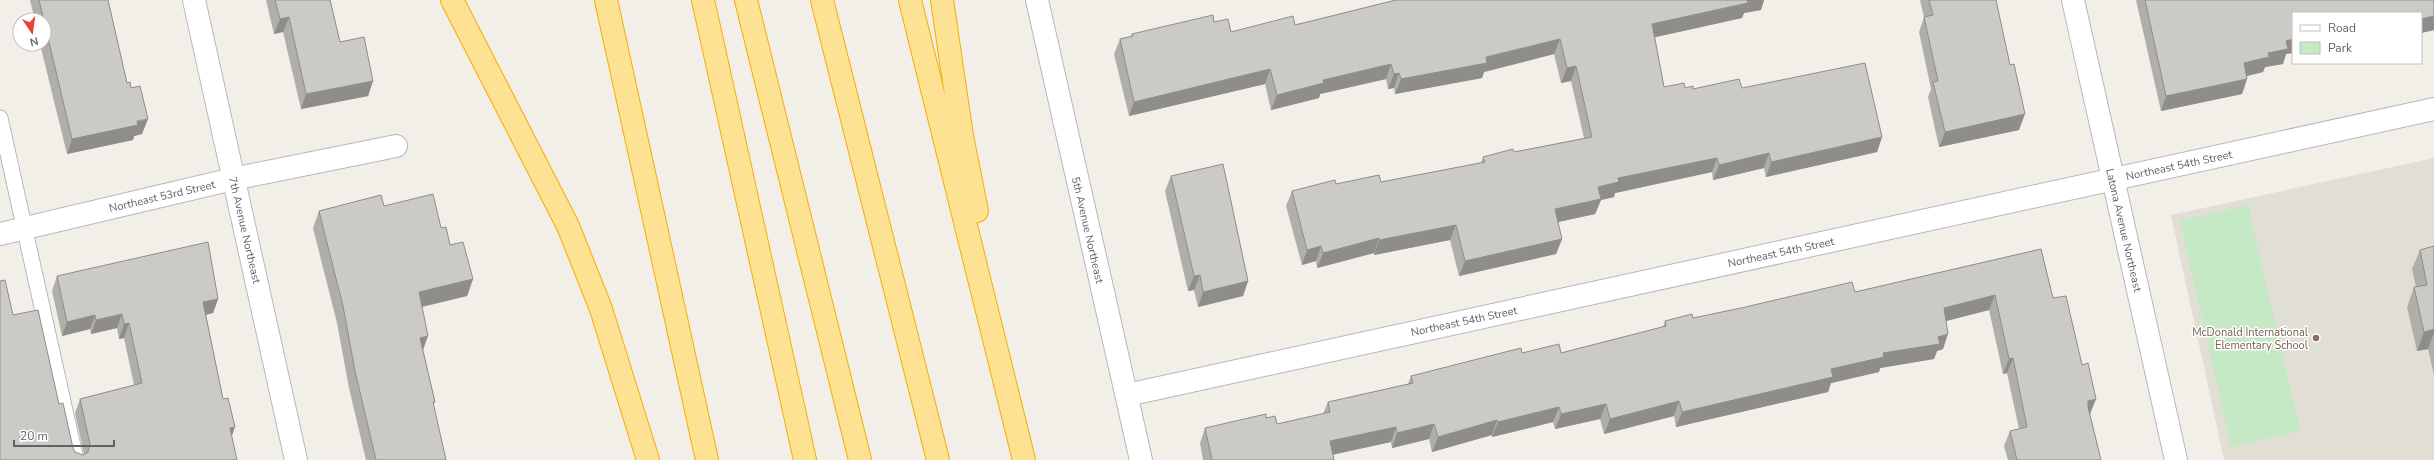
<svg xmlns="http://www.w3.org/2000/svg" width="2434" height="460" viewBox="0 0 2434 460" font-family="'Nunito Sans',sans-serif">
<rect width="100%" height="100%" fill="#f1efe8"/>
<path fill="#e1ded6" d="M 2434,158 L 2434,460 L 2224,460 L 2171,215 Z"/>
<path fill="#c5e8c5" d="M 2248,205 L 2300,431 L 2231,447 L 2180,221 Z"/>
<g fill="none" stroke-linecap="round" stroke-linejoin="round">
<g stroke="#b5b8bc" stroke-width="17">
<path id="service" d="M 0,118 L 76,460"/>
</g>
<g stroke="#b5b8bc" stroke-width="24">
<g id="minor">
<path d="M 194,0 L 296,460"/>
<path d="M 1037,0 L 1141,460"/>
<path d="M 0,234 L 233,179 L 396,146"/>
<path d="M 1127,395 L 2434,109"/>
</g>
</g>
<g stroke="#b5b8bc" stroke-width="24">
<path id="tertiary" d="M 2073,0 L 2176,460"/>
</g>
<g stroke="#f9ab00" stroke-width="24">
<g id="motorway">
<path d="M 452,0 L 568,226 L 601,309 L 648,460"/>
<path d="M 606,0 L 707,460"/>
<path d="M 703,0 L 805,460"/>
<path d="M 746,0 L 860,460"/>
<path d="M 822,0 L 938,460"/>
<path d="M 910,0 L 1024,460"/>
<path d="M 942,0 L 962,136 L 977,211"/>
</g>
</g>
<use href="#service" stroke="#fff" stroke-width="15"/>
<use href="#minor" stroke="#fff" stroke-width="22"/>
<use href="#tertiary" stroke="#fff" stroke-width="22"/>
<use href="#motorway" stroke="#fde293" stroke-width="22"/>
</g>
<g fill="#afaea9">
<path d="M 30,0 L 108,0 L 127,83 L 142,134 L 134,136 L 133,140 L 67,154 L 40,44 L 44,44 L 44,20 L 35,20 Z"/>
<path d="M 266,0 L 330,0 L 340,42 L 373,81 L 368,96 L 301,109 L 283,32 L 274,34 Z"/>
<path d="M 1396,0 L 1764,0 L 1761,10 L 1744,13 L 1742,18 L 1655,37 L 1664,87 L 1685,88 L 1693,89 L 1742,88 L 1882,137 L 1877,152 L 1766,177 L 1764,168 L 1713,180 L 1712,172 L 1615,193 L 1614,197 L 1601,200 L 1595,214 L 1558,222 L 1562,239 L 1556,254 L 1459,276 L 1450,240 L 1374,255 L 1374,253 L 1317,268 L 1316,261 L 1302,265 L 1286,206 L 1292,191 L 1336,184 L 1381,182 L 1481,163 L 1483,157 L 1514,152 L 1584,138 L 1571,81 L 1561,83 L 1554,54 L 1484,72 L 1482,78 L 1395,94 L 1394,88 L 1388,89 L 1386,79 L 1320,94 L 1319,98 L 1271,110 L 1265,84 L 1129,116 L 1114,54 L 1120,39 L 1131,36 L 1132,34 L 1214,22 L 1231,32 L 1295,25 Z"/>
<path d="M 1920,0 L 1996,0 L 2019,130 L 1939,147 L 1928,97 L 1931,89 L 1919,32 L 1924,17 Z"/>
<path d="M 2136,0 L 2434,0 L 2434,30 L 2421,33 L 2293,13 L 2293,53 L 2286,54 L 2283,64 L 2265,67 L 2263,72 L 2247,76 L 2247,79 L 2242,94 L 2161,111 Z"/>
<path d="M 1171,176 L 1248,281 L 1243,296 L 1198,307 L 1194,290 L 1188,291 L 1165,191 Z"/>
<path d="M 384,206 L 441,228 L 450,245 L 473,279 L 467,296 L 422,307 L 423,351 L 435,402 L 433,406 L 446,460 L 366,460 L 349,388 L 337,323 L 313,228 L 319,211 Z"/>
<path d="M 2434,246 L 2434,375 L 2428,349 L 2417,351 L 2407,307 L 2414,287 L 2416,287 L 2412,269 L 2420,250 Z"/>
<path d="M 2041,249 L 2053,298 L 2090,414 L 2101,460 L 2008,460 L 2004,446 L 2010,431 L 2019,429 L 2007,373 L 2003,374 L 1989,310 L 1946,321 L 1943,349 L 1937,351 L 1934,359 L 1880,368 L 1879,372 L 1831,383 L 1828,392 L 1676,427 L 1674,416 L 1604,434 L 1600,419 L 1555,429 L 1553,422 L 1492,437 L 1492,435 L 1432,452 L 1429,439 L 1392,448 L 1391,442 L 1333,455 L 1334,460 L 1203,460 L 1200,443 L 1205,428 L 1266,418 L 1277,424 L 1323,414 L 1328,402 L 1408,384 L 1411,376 L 1522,353 L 1561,353 L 1663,327 L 1665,321 L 1693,318 L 1855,292 Z"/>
<path d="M 57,276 L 218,299 L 213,313 L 206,315 L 223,399 L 237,460 L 0,460 L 13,315 L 59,404 L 73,448 L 75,452 L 83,455 L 84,454 L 75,413 L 80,399 L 134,385 L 124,338 L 119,339 L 117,328 L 91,334 L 90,329 L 62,336 L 52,291 Z"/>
</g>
<g fill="#8f8d8a">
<path d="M 1746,0 L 1764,0 L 1761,10 L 1744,13 L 1742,18 L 1647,39 L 1652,24 Z"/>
<path d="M 2434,16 L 2434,30 L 2421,33 L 2421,19 Z"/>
<path d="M 289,17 L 283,32 L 274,34 L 280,19 Z"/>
<path d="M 1560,39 L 1554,54 L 1484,72 L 1482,78 L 1395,94 L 1401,79 Z"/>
<path d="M 2293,39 L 2293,53 L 2286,54 L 2283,64 L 2265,67 L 2263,72 L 2238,78 L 2244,63 L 2268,53 L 2286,41 Z"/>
<path d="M 1391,64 L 1386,79 L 1320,94 L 1319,98 L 1271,110 L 1277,95 L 1323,80 Z"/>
<path d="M 1576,66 L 1571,81 L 1561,83 L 1567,68 Z"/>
<path d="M 1270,69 L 1265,84 L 1129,116 L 1134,102 Z"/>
<path d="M 1399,73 L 1394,88 L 1388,89 L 1394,74 Z"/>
<path d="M 2247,79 L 2242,94 L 2161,111 L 2166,96 Z"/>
<path d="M 373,81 L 368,96 L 301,109 L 306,94 Z"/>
<path d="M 2025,114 L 2019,130 L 1939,147 L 1945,132 Z"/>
<path d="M 148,119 L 142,134 L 134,136 L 133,140 L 67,154 L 72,139 Z"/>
<path d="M 1882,137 L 1877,152 L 1766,177 L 1771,162 Z"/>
<path d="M 1769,153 L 1764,168 L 1713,180 L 1719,165 Z"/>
<path d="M 1717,158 L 1712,172 L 1615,193 L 1614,197 L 1601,200 L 1595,214 L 1549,224 L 1555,209 L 1598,187 L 1618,178 Z"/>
<path d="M 1456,225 L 1450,240 L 1374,255 L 1379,240 Z"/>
<path d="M 1379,238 L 1374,253 L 1317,268 L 1323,253 Z"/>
<path d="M 1562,239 L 1556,254 L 1459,276 L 1465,261 Z"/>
<path d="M 1321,246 L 1316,261 L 1302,265 L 1307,250 Z"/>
<path d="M 1200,275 L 1194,290 L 1188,291 L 1194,276 Z"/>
<path d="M 473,279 L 467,296 L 412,309 L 419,292 Z"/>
<path d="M 1248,281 L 1243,296 L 1198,307 L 1203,292 Z"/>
<path d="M 1995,295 L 1989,310 L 1938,323 L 1944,308 Z"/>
<path d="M 218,299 L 213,313 L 198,316 L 203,302 Z"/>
<path d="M 122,314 L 117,328 L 91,334 L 96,320 Z"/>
<path d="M 95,315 L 90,329 L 62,336 L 67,322 Z"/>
<path d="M 129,323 L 124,338 L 119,339 L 124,324 Z"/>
<path d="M 2434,329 L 2434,333 L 2428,349 L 2417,351 L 2424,332 Z"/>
<path d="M 1948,334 L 1943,349 L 1937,351 L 1934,359 L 1880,368 L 1879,372 L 1831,383 L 1828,392 L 1676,427 L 1682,412 L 1831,369 L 1938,337 Z"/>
<path d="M 428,336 L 422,353 L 420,338 Z"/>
<path d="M 2013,358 L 2007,373 L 2003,374 L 2009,359 Z"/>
<path d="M 2096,399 L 2090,414 L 2082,416 L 2088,401 Z"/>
<path d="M 1679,401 L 1674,416 L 1604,434 L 1610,419 Z"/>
<path d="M 1606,404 L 1600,419 L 1555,429 L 1561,414 Z"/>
<path d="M 1559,407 L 1553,422 L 1492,437 L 1498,422 Z"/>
<path d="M 1497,420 L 1492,435 L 1432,452 L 1438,437 Z"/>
<path d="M 1434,424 L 1429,439 L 1392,448 L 1397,433 Z"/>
<path d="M 235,427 L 230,441 L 230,428 Z"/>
<path d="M 1396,427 L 1391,442 L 1325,456 L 1330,441 Z"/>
</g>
<g fill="#cccac5" stroke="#8f8d8a">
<path d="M 39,0 L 108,0 L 127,83 L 130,82 L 131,88 L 140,86 L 148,119 L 137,121 L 138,125 L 72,139 Z"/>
<path d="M 275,0 L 330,0 L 340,42 L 364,37 L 373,81 L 306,94 L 289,17 L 280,19 Z"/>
<path d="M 1396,0 L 1747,0 L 1748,3 L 1652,24 L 1664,87 L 1684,83 L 1685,88 L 1693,86 L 1693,89 L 1739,79 L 1742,88 L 1865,63 L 1882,137 L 1771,162 L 1769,153 L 1719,165 L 1717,158 L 1618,178 L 1619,182 L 1598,187 L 1601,199 L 1555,209 L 1562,239 L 1465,261 L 1456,225 L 1379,240 L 1379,238 L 1323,253 L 1321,246 L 1307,250 L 1292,191 L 1335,180 L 1336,184 L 1379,175 L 1381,182 L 1485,162 L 1483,157 L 1513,149 L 1514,152 L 1592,137 L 1576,66 L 1567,68 L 1560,39 L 1486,57 L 1487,63 L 1401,79 L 1399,73 L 1394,74 L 1391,64 L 1323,80 L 1324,83 L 1277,95 L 1270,69 L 1134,102 L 1120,39 L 1133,36 L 1132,34 L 1213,15 L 1214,22 L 1228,19 L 1231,32 L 1293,16 L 1295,25 Z"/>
<path d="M 1929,0 L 1996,0 L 2010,65 L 2014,64 L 2025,114 L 1945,132 L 1933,82 L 1938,81 L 1924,17 L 1933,15 Z"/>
<path d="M 2145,0 L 2434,0 L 2434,16 L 2421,19 L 2421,13 L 2293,13 L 2293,39 L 2286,41 L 2288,49 L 2268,53 L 2269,57 L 2244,63 L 2247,79 L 2166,96 Z"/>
<path d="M 1223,164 L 1248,281 L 1203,292 L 1200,275 L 1194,276 L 1171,176 Z"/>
<path d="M 433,194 L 441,228 L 446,227 L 450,245 L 463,242 L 473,279 L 419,292 L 428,336 L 420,338 L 435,402 L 433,402 L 446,460 L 376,460 L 355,371 L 343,306 L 319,211 L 381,195 L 384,206 Z"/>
<path d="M 208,242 L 218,299 L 203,302 L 223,399 L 228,398 L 235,427 L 230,428 L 237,460 L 0,460 L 0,281 L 5,280 L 13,315 L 38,310 L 59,404 L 63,403 L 73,448 L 75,452 L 83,455 L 88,452 L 90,444 L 80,399 L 142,383 L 129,323 L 124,324 L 122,314 L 96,320 L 95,315 L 67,322 L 57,276 Z"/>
<path d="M 2434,246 L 2434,329 L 2424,332 L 2414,287 L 2427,285 L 2420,250 Z"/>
<path d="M 2041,249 L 2053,298 L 2066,296 L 2082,365 L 2088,363 L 2096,399 L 2088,401 L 2088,407 L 2101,460 L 2017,460 L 2010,431 L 2027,427 L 2013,358 L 2009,359 L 1995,295 L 1944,308 L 1948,334 L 1938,337 L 1940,344 L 1883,353 L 1884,357 L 1831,369 L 1833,377 L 1682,412 L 1679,401 L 1610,419 L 1606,404 L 1561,414 L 1559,407 L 1498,422 L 1497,420 L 1438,437 L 1434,424 L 1397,433 L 1396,427 L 1330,441 L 1334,460 L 1212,460 L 1205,428 L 1266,414 L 1266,418 L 1275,416 L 1277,424 L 1330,412 L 1328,402 L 1413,383 L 1411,376 L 1521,348 L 1522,353 L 1559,344 L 1561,353 L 1666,326 L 1665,321 L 1692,314 L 1693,318 L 1741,308 L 1852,282 L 1855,292 Z"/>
</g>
<circle fill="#8d6e63" stroke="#fff" stroke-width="1.5" cx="2316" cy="338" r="4"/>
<g text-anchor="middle" stroke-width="3" stroke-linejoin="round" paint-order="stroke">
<g font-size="11" fill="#5f6368" stroke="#fff">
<text transform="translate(2179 165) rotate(-12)" y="4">Northeast 54th Street</text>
<text transform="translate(162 196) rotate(-13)" y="4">Northeast 53rd Street</text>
<text transform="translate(245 230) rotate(77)" y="4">7th Avenue Northeast</text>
<text transform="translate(1088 230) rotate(77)" y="4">5th Avenue Northeast</text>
<text transform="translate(2124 230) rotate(77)" y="4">Latona Avenue Northeast</text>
<text transform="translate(1781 252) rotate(-12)" y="4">Northeast 54th Street</text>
<text transform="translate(1464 321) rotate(-12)" y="4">Northeast 54th Street</text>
</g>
<g font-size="11" fill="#785e54" stroke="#fff" text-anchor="end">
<text x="2308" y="336">McDonald International<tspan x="2308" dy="13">Elementary School</tspan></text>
</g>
</g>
<rect x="2292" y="12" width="130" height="52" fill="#ffffff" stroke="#bfc1c3"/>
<rect x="2300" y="25" width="20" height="6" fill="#ffffff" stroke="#bfc1c3"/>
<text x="2328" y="32" font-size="12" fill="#5f6368">Road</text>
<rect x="2300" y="42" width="20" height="12" fill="#c5e8c5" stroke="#bfc1c3"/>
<text x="2328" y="52" font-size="12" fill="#5f6368">Park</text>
<g transform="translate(32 32) rotate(167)"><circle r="19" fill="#ffffff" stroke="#bfc1c3"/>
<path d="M0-3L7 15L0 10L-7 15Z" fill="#ea4335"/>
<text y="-6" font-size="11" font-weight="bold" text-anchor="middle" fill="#5f6368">N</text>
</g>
<path d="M14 440v6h100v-6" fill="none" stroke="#5f6368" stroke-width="2"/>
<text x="20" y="440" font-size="12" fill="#5f6368" stroke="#ffffff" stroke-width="3" paint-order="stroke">20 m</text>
</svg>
